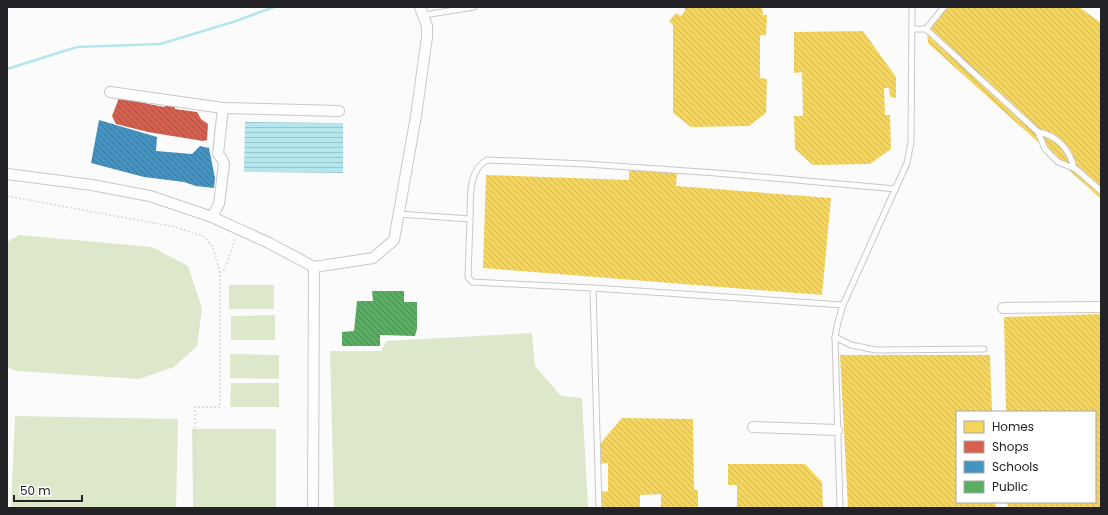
<svg xmlns="http://www.w3.org/2000/svg" width="1108" height="515" viewBox="0 0 1108 515" font-family="Poppins,sans-serif">
<defs>
<pattern id="water-rules" width="6" height="5" patternUnits="userSpaceOnUse"><rect width="6" height="5" fill="#b4e7ed"/><path d="M0 2.5h6" fill="none" stroke="#9ac6cb"/></pattern>
<pattern id="homes-back-hatch" width="6" height="6" patternUnits="userSpaceOnUse"><rect width="6" height="6" fill="#f6d55c"/><path d="M-1 5l2 2M0 0l6 6M5-1l2 2" fill="none" stroke="#d3b750"/></pattern>
<pattern id="shops-back-hatch" width="6" height="6" patternUnits="userSpaceOnUse"><rect width="6" height="6" fill="#d6604d"/><path d="M-1 5l2 2M0 0l6 6M5-1l2 2" fill="none" stroke="#ad4f40"/></pattern>
<pattern id="schools-back-hatch" width="6" height="6" patternUnits="userSpaceOnUse"><rect width="6" height="6" fill="#4393c3"/><path d="M-1 5l2 2M0 0l6 6M5-1l2 2" fill="none" stroke="#38789e"/></pattern>
<pattern id="public-back-hatch" width="6" height="6" patternUnits="userSpaceOnUse"><rect width="6" height="6" fill="#5aae61"/><path d="M-1 5l2 2M0 0l6 6M5-1l2 2" fill="none" stroke="#4a8d50"/></pattern>
</defs>
<rect width="100%" height="100%" fill="#fbfbfc"/>
<g fill="#dde8cb">
<path d="M 19,235 L 152,247 L 188,266 L 202,308 L 197,346 L 174,367 L 139,379 L 17,371 L 7,367 L 7,242 Z"/>
<rect x="229" y="285" width="45" height="24"/>
<path d="M 275,315 L 275,340 L 231,340 L 231,316 Z"/>
<path d="M 532,333 L 535,366 L 561,396 L 582,398 L 588,508 L 334,508 L 330,351 L 381,351 L 387,341 Z"/>
<path d="M 230,354 L 279,355 L 279,379 L 230,378 Z"/>
<path d="M 231,383 L 279,383 L 279,407 L 230,407 Z"/>
<path d="M 15,416 L 178,419 L 176,508 L 11,508 Z"/>
<path d="M 192,429 L 276,429 L 276,508 L 193,508 Z"/>
</g>
<path fill="url(#water-rules)" d="M 245,122 L 343,123 L 343,173 L 244,172 Z"/>
<g fill="url(#homes-back-hatch)">
<path d="M 685,7 L 762,7 L 763,15 L 767,15 L 766,35 L 760,35 L 760,78 L 767,79 L 766,113 L 749,126 L 691,127 L 673,113 L 673,25 L 669,21 L 676,13 L 681,16 L 685,11 Z"/>
<path d="M 946,7 L 1079,7 L 1101,23 L 1101,199 L 928,43 L 927,29 Z"/>
<path d="M 863,31 L 896,77 L 896,98 L 890,97 L 889,88 L 884,88 L 885,115 L 890,115 L 891,149 L 870,164 L 813,165 L 795,149 L 794,116 L 803,116 L 802,72 L 794,73 L 794,32 Z"/>
<path d="M 629,168 L 677,172 L 676,186 L 831,198 L 822,295 L 483,268 L 486,175 L 629,180 Z"/>
<path d="M 1101,314 L 1101,508 L 1008,508 L 1007,502 L 1095,502 L 1095,412 L 1006,412 L 1004,317 Z"/>
<path d="M 840,355 L 990,355 L 992,412 L 957,412 L 957,502 L 995,502 L 996,508 L 848,508 Z"/>
<path d="M 622,418 L 693,419 L 694,490 L 698,490 L 698,508 L 661,508 L 661,494 L 640,495 L 640,508 L 602,508 L 602,491 L 608,492 L 608,463 L 599,464 L 599,445 Z"/>
<path d="M 728,464 L 805,464 L 822,482 L 823,508 L 737,508 L 737,485 L 728,485 Z"/>
</g>
<path fill="url(#shops-back-hatch)" d="M 119,98 L 164,107 L 168,104 L 174,105 L 175,109 L 197,112 L 201,119 L 208,124 L 207,140 L 203,141 L 148,132 L 116,124 L 112,116 Z"/>
<path fill="url(#schools-back-hatch)" d="M 99,120 L 157,137 L 156,151 L 192,154 L 200,146 L 209,148 L 215,178 L 214,188 L 196,186 L 184,182 L 144,177 L 91,163 Z"/>
<path fill="url(#public-back-hatch)" d="M 372,291 L 404,291 L 404,302 L 417,302 L 417,329 L 415,336 L 380,335 L 380,346 L 342,346 L 342,332 L 354,331 L 357,301 L 373,301 Z"/>
<g fill="none" stroke-linecap="round" stroke-linejoin="round">
<path stroke="#b4e7ed" stroke-width="2.5" d="M 7,69 L 77,47 L 160,44 L 233,22 L 274,7"/>
<g stroke="#c8c8ca" stroke-width="7">
<g id="lane">
<path d="M 424,15 L 474,7"/>
<path d="M 913,29 L 926,29 L 944,7"/>
<path d="M 926,29 L 1038,132 L 1045,149 L 1058,162 L 1076,169 L 1101,191"/>
<path d="M 1038,132 C 1057,135 1070,150 1074,168"/>
<path d="M 399,214 L 470,219 L 468,277 L 472,282 L 593,288 L 843,305"/>
<path d="M 470,219 C 471,199 467,171 487,160 L 586,164 L 716,173 L 896,189"/>
<path d="M 593,288 L 599,508"/>
<path d="M 835,337 L 851,345 L 876,350 L 984,349"/>
<path d="M 840,508 L 835,337 L 838,322 L 843,305 L 907,163 L 911,142 L 912,7"/>
</g>
</g>
<g stroke="#c8c8ca" stroke-width="12">
<g id="street">
<path d="M 110,92 L 223,108 L 339,111"/>
<path d="M 7,174 L 92,185 L 150,196 L 212,217 L 269,243 L 314,267"/>
<path d="M 212,217 L 219,204 L 224,164 L 222,159 L 218,154 L 223,108"/>
<path d="M 1003,308 L 1101,307"/>
<path d="M 753,427 L 837,430"/>
<path d="M 313,508 L 314,267 L 373,258 L 394,240 L 416,116 L 427,37 L 427,26 L 420,7"/>
</g>
</g>
<g stroke="#d9d9da" stroke-width="1.5" stroke-dasharray="2 2" stroke-linecap="butt">
<path d="M 7,196 L 175,227 L 203,236 L 213,247 L 220,273"/>
<path d="M 195,508 L 195,407 L 220,407 L 220,273 L 225,269 L 235,239"/>
</g>
<use href="#lane" stroke="#fefeff" stroke-width="5"/>
<use href="#street" stroke="#fefeff" stroke-width="10"/>
</g>
<rect width="1108" height="515" fill="none" stroke="#232227" stroke-width="16"/>
<rect x="956" y="411" width="140" height="92" fill="#ffffff" stroke="#a7a7a9"/>
<rect x="964" y="421" width="20" height="12" fill="#f6d55c" stroke="#a7a7a9"/>
<text x="992" y="431" font-size="12" fill="#232227">Homes</text>
<rect x="964" y="441" width="20" height="12" fill="#d6604d" stroke="#a7a7a9"/>
<text x="992" y="451" font-size="12" fill="#232227">Shops</text>
<rect x="964" y="461" width="20" height="12" fill="#4393c3" stroke="#a7a7a9"/>
<text x="992" y="471" font-size="12" fill="#232227">Schools</text>
<rect x="964" y="481" width="20" height="12" fill="#5aae61" stroke="#a7a7a9"/>
<text x="992" y="491" font-size="12" fill="#232227">Public</text>
<path d="M14 495v6h68v-6" fill="none" stroke="#232227" stroke-width="2"/>
<text x="20" y="495" font-size="12" fill="#232227" stroke="#ffffff" stroke-width="3" paint-order="stroke">50 m</text>
</svg>
